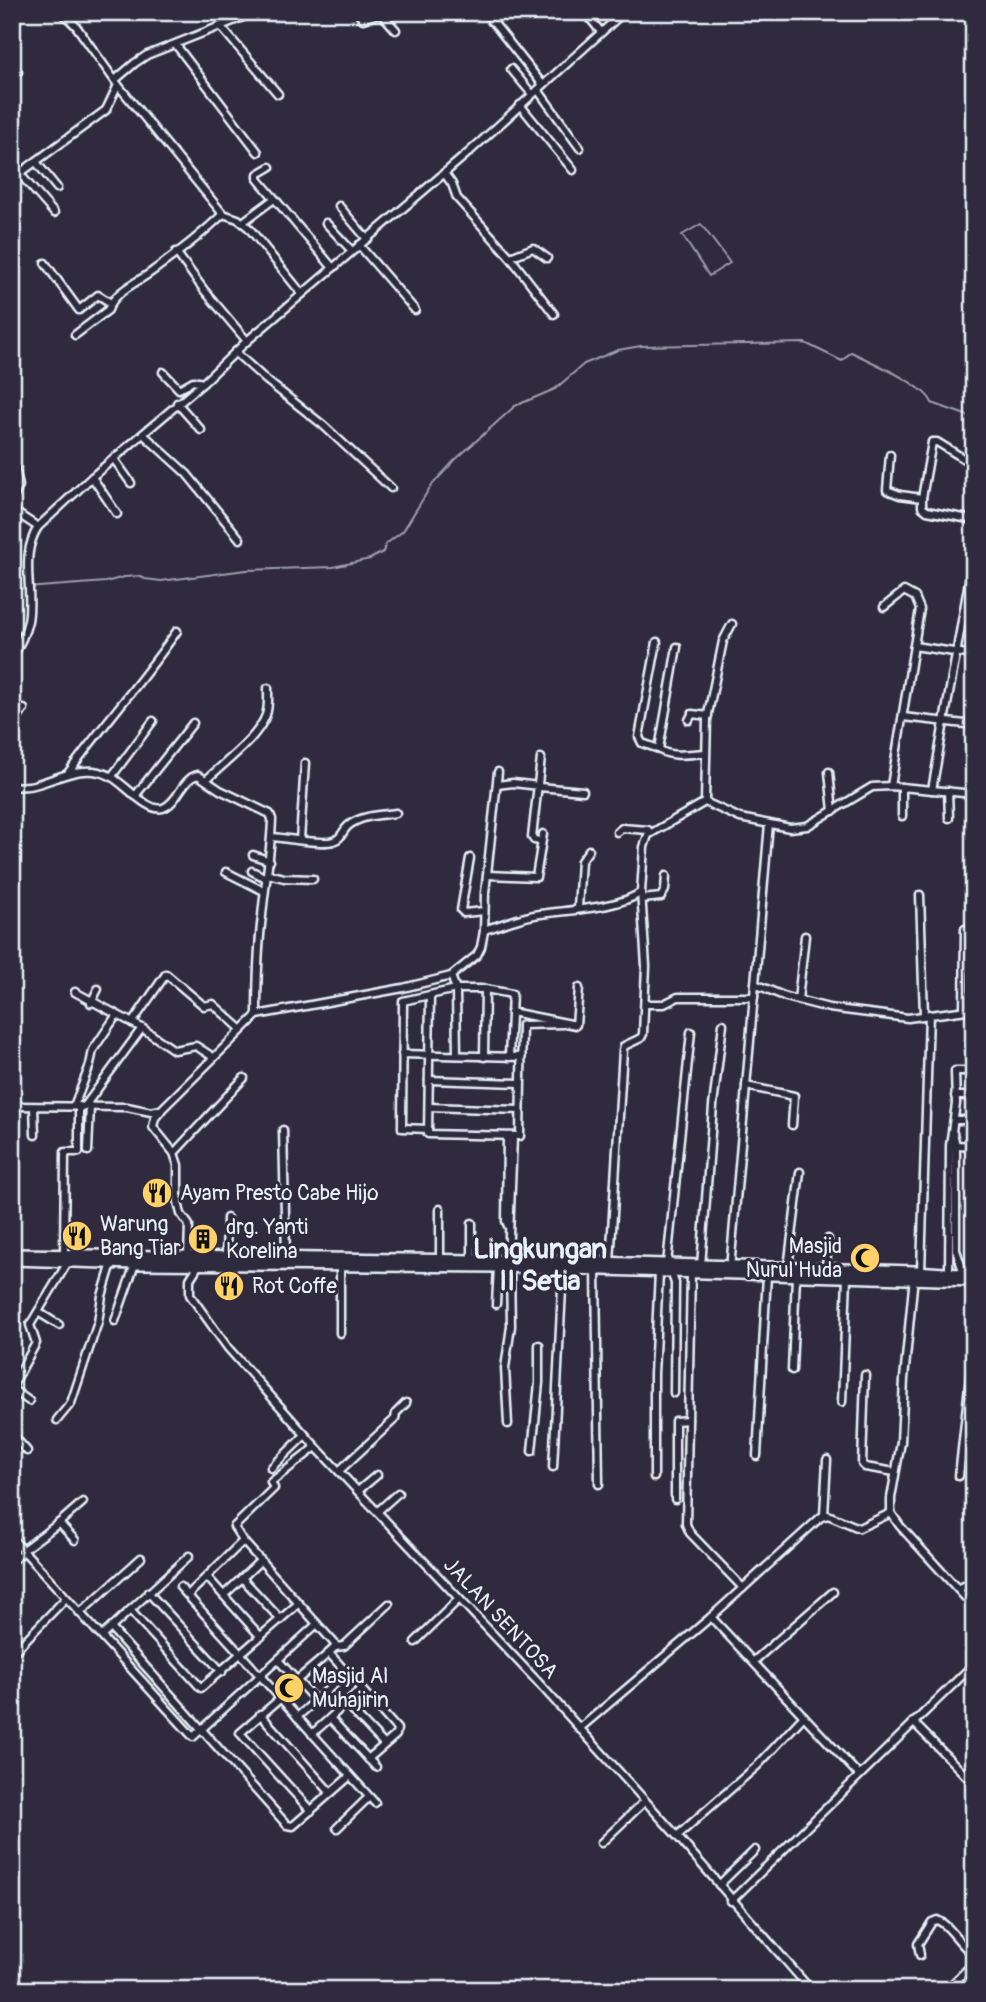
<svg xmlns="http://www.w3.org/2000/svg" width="986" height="2002" viewBox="0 0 986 2002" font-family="Pangolin,sans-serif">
<rect width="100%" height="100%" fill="#2f2a3d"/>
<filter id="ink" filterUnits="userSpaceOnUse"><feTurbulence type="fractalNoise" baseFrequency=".0143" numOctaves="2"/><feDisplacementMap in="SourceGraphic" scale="14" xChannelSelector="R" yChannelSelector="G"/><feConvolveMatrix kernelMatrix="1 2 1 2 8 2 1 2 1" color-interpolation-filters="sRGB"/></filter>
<g filter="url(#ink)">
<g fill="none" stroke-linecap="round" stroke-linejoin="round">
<g stroke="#9c9fab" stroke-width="2">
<path d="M 701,224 L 730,263 L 709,276 L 682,235 Z"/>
<path d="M 12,589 L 106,582 L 124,577 L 139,576 L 145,579 L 161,581 L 246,570 L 333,567 L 370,559 L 383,552 L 386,544 L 403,531 L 431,486 L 455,460 L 515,406 L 555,389 L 584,364 L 618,350 L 641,346 L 805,343 L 842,361 L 851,352 C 869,361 926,385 932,403 L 974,418"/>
</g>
<g stroke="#e8f1f8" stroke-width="11">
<g id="minor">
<path d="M 62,12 L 76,26 L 118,85 L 223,214 L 238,219 L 249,228 L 302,294"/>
<path d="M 357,12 L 363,19 L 381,13 L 396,30"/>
<path d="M 485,12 L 543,85"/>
<path d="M 585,12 L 601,32"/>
<path d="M 491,21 L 504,12"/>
<path d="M 222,28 L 278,94"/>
<path d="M 176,45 L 258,152"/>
<path d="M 12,64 L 18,72"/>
<path d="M 511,69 L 532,94"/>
<path d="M 115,80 L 135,63 L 147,55 L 256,12"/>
<path d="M 538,90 L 580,148"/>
<path d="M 520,105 L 573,170"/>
<path d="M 36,162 L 57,188"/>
<path d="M 270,167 L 258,174 L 258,179 L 333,268"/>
<path d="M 19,173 L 54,213"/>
<path d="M 444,173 L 452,184 L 457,198 L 510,257 L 554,314"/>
<path d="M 12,179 L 106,110 L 118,85"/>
<path d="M 339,206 L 367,239"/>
<path d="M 243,222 L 274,199"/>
<path d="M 326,223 L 352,251"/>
<path d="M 359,245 L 415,310"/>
<path d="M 176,252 L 204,290 L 247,341"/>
<path d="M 510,257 L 533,248 L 547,258"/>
<path d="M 45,263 L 79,310 L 98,295 L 111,303"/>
<path d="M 75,335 L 108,310 C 115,290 139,282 154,270 C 178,253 202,234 223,214"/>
<path d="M 235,352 L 266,380 L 323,425 L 391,488"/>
<path d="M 163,372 L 179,389 L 193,381 L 203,383"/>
<path d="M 177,403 L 201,430"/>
<path d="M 143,434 L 187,474 L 240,539"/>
<path d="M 890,455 L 887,490 L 900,495 L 922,498 L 932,442 L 937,442 L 974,465"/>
<path d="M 114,459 L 131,483"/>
<path d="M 92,477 L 117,514"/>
<path d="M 922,498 L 922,507 L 927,511 L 974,520"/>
<path d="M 12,500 L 19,486 L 15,468"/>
<path d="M 12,510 L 38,527"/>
<path d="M 884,607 L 904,591 L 915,597 L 920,609 L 891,786"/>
<path d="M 657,642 L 639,737 L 642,743 L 659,749"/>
<path d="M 914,646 L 974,655"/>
<path d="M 677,647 L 659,749 C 669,758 692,754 705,753"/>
<path d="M 12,657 C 20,645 25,634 28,621 C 34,589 19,557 38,527 L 92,477 L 203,383 L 247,341 L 468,153 L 624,12"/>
<path d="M 903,717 L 974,725"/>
<path d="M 689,720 L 692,714 L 708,716"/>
<path d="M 12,727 L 24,709"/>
<path d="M 541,758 L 532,837 L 534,840 L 541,841"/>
<path d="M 829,772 L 833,811"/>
<path d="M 68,773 C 103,725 143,680 177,631"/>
<path d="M 112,776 L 153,721"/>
<path d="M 206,780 C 224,763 258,738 266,715 C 269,706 268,697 268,688"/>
<path d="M 497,785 L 513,783 L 539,786"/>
<path d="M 12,787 C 19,786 27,787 34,785 C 58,779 83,763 108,775 C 123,781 147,813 163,808 C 178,803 182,778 198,775 L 220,790 L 270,814 L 272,819 C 271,853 265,883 262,916 C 258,949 257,982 257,1015"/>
<path d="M 539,787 L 583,791"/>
<path d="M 932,790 L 974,553"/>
<path d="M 948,791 L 949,818"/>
<path d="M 135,796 L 193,723"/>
<path d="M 705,802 L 707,719 L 723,641 L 732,624"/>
<path d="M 902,816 L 902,787"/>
<path d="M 617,832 L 622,828 L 648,830 L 650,833"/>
<path d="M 272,837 C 285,838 321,845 333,841 C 342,839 342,831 348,826 C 361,815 381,815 396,813"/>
<path d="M 300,840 L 305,763"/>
<path d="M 253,855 L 270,861"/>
<path d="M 470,858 L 461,910 L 464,913 L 484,911"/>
<path d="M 252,871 L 266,878"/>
<path d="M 226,872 L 264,891"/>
<path d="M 268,874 L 284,878 L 313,879"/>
<path d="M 488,875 L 536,877 L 543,834"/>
<path d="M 920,895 L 924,1015"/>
<path d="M 642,899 L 661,897 L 665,890 L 666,876"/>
<path d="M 578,908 L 581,861 L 589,850"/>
<path d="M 484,931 L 485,893 L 498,772"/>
<path d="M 451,976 L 456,989 L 457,1055"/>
<path d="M 755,984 L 786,997 L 829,1008 L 908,1018 L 974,1009"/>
<path d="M 75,992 L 142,1028 L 174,1050 L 196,1046 L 213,1057"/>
<path d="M 430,996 L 428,1134 L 520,1136 L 522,1025 L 564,1024"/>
<path d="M 798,1000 L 805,936"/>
<path d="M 91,1003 L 98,989"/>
<path d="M 645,1004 L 664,1004 L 678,997 L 754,997"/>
<path d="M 964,1010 L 965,929"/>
<path d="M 511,1012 L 576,1025 L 579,988"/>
<path d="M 132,1023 L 166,974 L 204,1006 L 213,1004 L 241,1029"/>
<path d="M 402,1054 L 521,1057"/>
<path d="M 484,1057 L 485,989"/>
<path d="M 429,1080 L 520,1083"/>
<path d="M 746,1086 L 794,1096 L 792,1125"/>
<path d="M 955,1096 L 974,1096"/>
<path d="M 12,1106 L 127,1107 L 151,1112 L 161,1110 L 257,1015 L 403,988 L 451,976 L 477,955 L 481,947 L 484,931 L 487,929 C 503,924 518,918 534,915 C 562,910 620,909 641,892 L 644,847 L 648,835 L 705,802 L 740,818 L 790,828 L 807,826 L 872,787 L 891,786 L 974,794"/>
<path d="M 74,1106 L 90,1065 L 93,1050 L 116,1016"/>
<path d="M 85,1106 L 142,1028"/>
<path d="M 34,1107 L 35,1135"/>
<path d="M 429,1107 L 520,1110"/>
<path d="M 161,1111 L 155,1118 L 153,1127 L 174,1153 L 178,1165 L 178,1202 L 181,1214 L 189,1225 L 188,1256"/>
<path d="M 954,1120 L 974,1120"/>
<path d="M 428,1129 L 402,1128 L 403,1001 L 456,989 L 485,989 L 512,994 L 509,1057"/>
<path d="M 283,1130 L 286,1256"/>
<path d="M 953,1133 L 956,1145 L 956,1250 L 964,1274"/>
<path d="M 507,1137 L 506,1221 L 508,1226"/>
<path d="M 956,1145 L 974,1146"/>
<path d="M 88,1151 L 90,1106"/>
<path d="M 174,1153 L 244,1078"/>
<path d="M 440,1209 L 440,1259"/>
<path d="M 472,1223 L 472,1260"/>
<path d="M 64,1255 L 65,1152 L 79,1152 L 79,1106"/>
<path d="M 226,1256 L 227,1218"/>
<path d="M 508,1260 L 513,1138"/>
<path d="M 200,1263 L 190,1279 L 190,1295 L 228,1348 L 316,1447 L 536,1680 L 677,1836 L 811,1990"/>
<path d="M 610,1263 L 623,1050 L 624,1046 L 641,1038 L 643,1034 L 646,966 L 641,892"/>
<path d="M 340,1264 L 340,1333"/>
<path d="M 667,1264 L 691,1032"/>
<path d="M 701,1266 L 713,1106 L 723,1024"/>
<path d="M 788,1268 L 800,1172"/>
<path d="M 730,1269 L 769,824"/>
<path d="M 826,1269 L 828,1239"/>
<path d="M 596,1270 L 599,1484"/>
<path d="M 921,1271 L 929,1014"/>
<path d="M 671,1272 L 675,1283 L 674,1393"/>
<path d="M 691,1273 L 686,1524 L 690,1533 L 743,1588"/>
<path d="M 949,1274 L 950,1145 L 956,1104 L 955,1071 L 974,1071"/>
<path d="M 914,1276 L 904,1379 L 901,1442 L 891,1498 L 891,1513 L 900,1526 L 974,1607"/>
<path d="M 496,1304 L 498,1267"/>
<path d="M 38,1312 L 59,1325"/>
<path d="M 115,1321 L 135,1264"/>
<path d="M 792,1370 L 796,1276"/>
<path d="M 865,1375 L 862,1464 L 865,1467 L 895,1472"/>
<path d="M 12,1387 L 36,1343 L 30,1325 L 68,1262"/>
<path d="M 12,1389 L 29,1401"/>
<path d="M 842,1402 L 847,1278"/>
<path d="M 57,1420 L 71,1403 L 98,1322 L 102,1296 L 112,1263"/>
<path d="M 508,1424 L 505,1368 L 511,1326 L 510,1267"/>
<path d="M 12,1434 L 27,1451"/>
<path d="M 532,1451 L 539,1383 L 539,1345"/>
<path d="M 757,1456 L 767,1275"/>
<path d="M 553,1467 L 563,1269"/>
<path d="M 271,1468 L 305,1435"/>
<path d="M 339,1471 L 395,1419 L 396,1413 L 406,1403"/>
<path d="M 959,1476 L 974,1341"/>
<path d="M 654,1477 L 654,1374 L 659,1273"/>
<path d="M 358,1491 L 377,1475"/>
<path d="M 675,1499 L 675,1421 L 688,1420"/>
<path d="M 378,1511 L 398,1493"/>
<path d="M 824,1515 L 827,1460"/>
<path d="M 59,1523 L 83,1502"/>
<path d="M 12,1538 L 193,1737 L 317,1624"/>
<path d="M 243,1541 L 234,1527 L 274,1488 L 271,1482 L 316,1447"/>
<path d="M 23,1550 L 59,1523 L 75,1540"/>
<path d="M 12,1561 L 24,1551"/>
<path d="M 208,1578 L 261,1637"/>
<path d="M 242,1578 L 281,1620"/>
<path d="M 180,1587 L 375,1803"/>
<path d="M 958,1589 L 974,1581"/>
<path d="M 148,1592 L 222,1672"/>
<path d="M 188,1595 L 243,1541 L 335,1644 L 335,1647 L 329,1653 L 397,1729 L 396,1735 L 368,1759"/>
<path d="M 224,1595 L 261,1560"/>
<path d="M 130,1610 L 201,1688 L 299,1603"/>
<path d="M 80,1613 L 141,1558"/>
<path d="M 711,1617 L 859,1775"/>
<path d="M 111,1628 L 287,1825 L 293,1826 L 350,1776"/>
<path d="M 102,1636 L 189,1556"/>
<path d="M 415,1642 L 459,1599"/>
<path d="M 335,1647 L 344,1646 L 389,1604"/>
<path d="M 12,1654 L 66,1598"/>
<path d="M 278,1660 L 315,1700"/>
<path d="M 754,1661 L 833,1592"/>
<path d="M 297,1680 L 329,1653"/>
<path d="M 361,1689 L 330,1718 L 376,1767"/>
<path d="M 281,1698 L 240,1733 L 311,1811"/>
<path d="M 345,1703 L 384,1744"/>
<path d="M 260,1714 L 330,1792"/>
<path d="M 297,1717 L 348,1672"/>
<path d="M 913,1722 L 973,1783"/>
<path d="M 579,1729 L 711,1617 L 821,1517 L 828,1515 L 859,1528 L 891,1513"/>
<path d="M 312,1734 L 330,1718"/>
<path d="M 337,1828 L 369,1797"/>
<path d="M 677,1836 L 758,1765 L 804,1716"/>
<path d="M 601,1843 L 644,1802"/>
<path d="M 719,1885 L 755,1850"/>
<path d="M 731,1901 L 974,1664"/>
<path d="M 920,1955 L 918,1944 L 932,1922 L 937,1920 C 951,1925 959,1946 974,1954"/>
<path d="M 946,1990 L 974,1963"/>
</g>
</g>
<g stroke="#e8f1f8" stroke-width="14">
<g id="highway">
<path d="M 12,1254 L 560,1261 L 915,1271 L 974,1275"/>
<path d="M 12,1260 L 135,1264 L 498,1267 L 974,1281"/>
</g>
</g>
<use href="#minor" stroke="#2f2a3d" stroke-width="6"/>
<use href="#highway" stroke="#2f2a3d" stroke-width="9"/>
</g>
</g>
<defs>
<g id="restaurant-disc" transform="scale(1.575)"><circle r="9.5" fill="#ffd166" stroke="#2f2a3d"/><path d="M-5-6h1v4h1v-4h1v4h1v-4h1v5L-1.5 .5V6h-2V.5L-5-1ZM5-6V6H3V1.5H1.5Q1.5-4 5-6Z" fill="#111"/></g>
<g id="building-disc" transform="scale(1.575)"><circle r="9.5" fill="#ffd166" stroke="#2f2a3d"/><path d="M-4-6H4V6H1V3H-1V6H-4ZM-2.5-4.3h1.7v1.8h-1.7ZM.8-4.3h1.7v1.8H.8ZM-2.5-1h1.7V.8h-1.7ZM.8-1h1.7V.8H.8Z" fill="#111"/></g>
<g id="mosque-disc" transform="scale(1.575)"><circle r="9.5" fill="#ffd166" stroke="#2f2a3d"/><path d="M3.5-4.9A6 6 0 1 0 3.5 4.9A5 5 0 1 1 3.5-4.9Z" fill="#111"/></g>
</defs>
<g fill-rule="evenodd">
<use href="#restaurant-disc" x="157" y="1193"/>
<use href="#restaurant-disc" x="77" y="1236"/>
<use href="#building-disc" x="203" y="1239"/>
<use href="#mosque-disc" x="865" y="1258"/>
<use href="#restaurant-disc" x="229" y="1286"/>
<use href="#mosque-disc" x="289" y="1688"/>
</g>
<g text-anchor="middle" stroke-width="6" stroke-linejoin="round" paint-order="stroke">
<g font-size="21" fill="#e8f1f8" stroke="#2f2a3d" text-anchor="start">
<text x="180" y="1200">Ayam Presto Cabe Hijo</text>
<text x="100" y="1231">Warung<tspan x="100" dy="24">Bang Tiar</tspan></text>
<text x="226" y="1234">drg. Yanti<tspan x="226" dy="24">Korelina</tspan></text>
<text x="842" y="1253" text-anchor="end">Masjid<tspan x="842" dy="24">Nurul Huda</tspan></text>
<text x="252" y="1293">Rot Coffe</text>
<text x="312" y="1683">Masjid Al<tspan x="312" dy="24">Muhajirin</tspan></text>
</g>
<g font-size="21" fill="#e8f1f8" stroke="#2f2a3d">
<text transform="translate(501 1618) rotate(47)" y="7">JALAN SENTOSA</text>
</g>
<g font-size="28" font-weight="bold" fill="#e8f1f8" stroke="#2f2a3d">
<text x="540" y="1258">Lingkungan<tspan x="540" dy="32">II Setia</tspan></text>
</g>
</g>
<rect width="986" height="2002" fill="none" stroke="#2f2a3d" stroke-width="42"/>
<rect x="21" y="21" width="944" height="1960" fill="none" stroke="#e8f1f8" stroke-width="2.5" filter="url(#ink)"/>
</svg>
